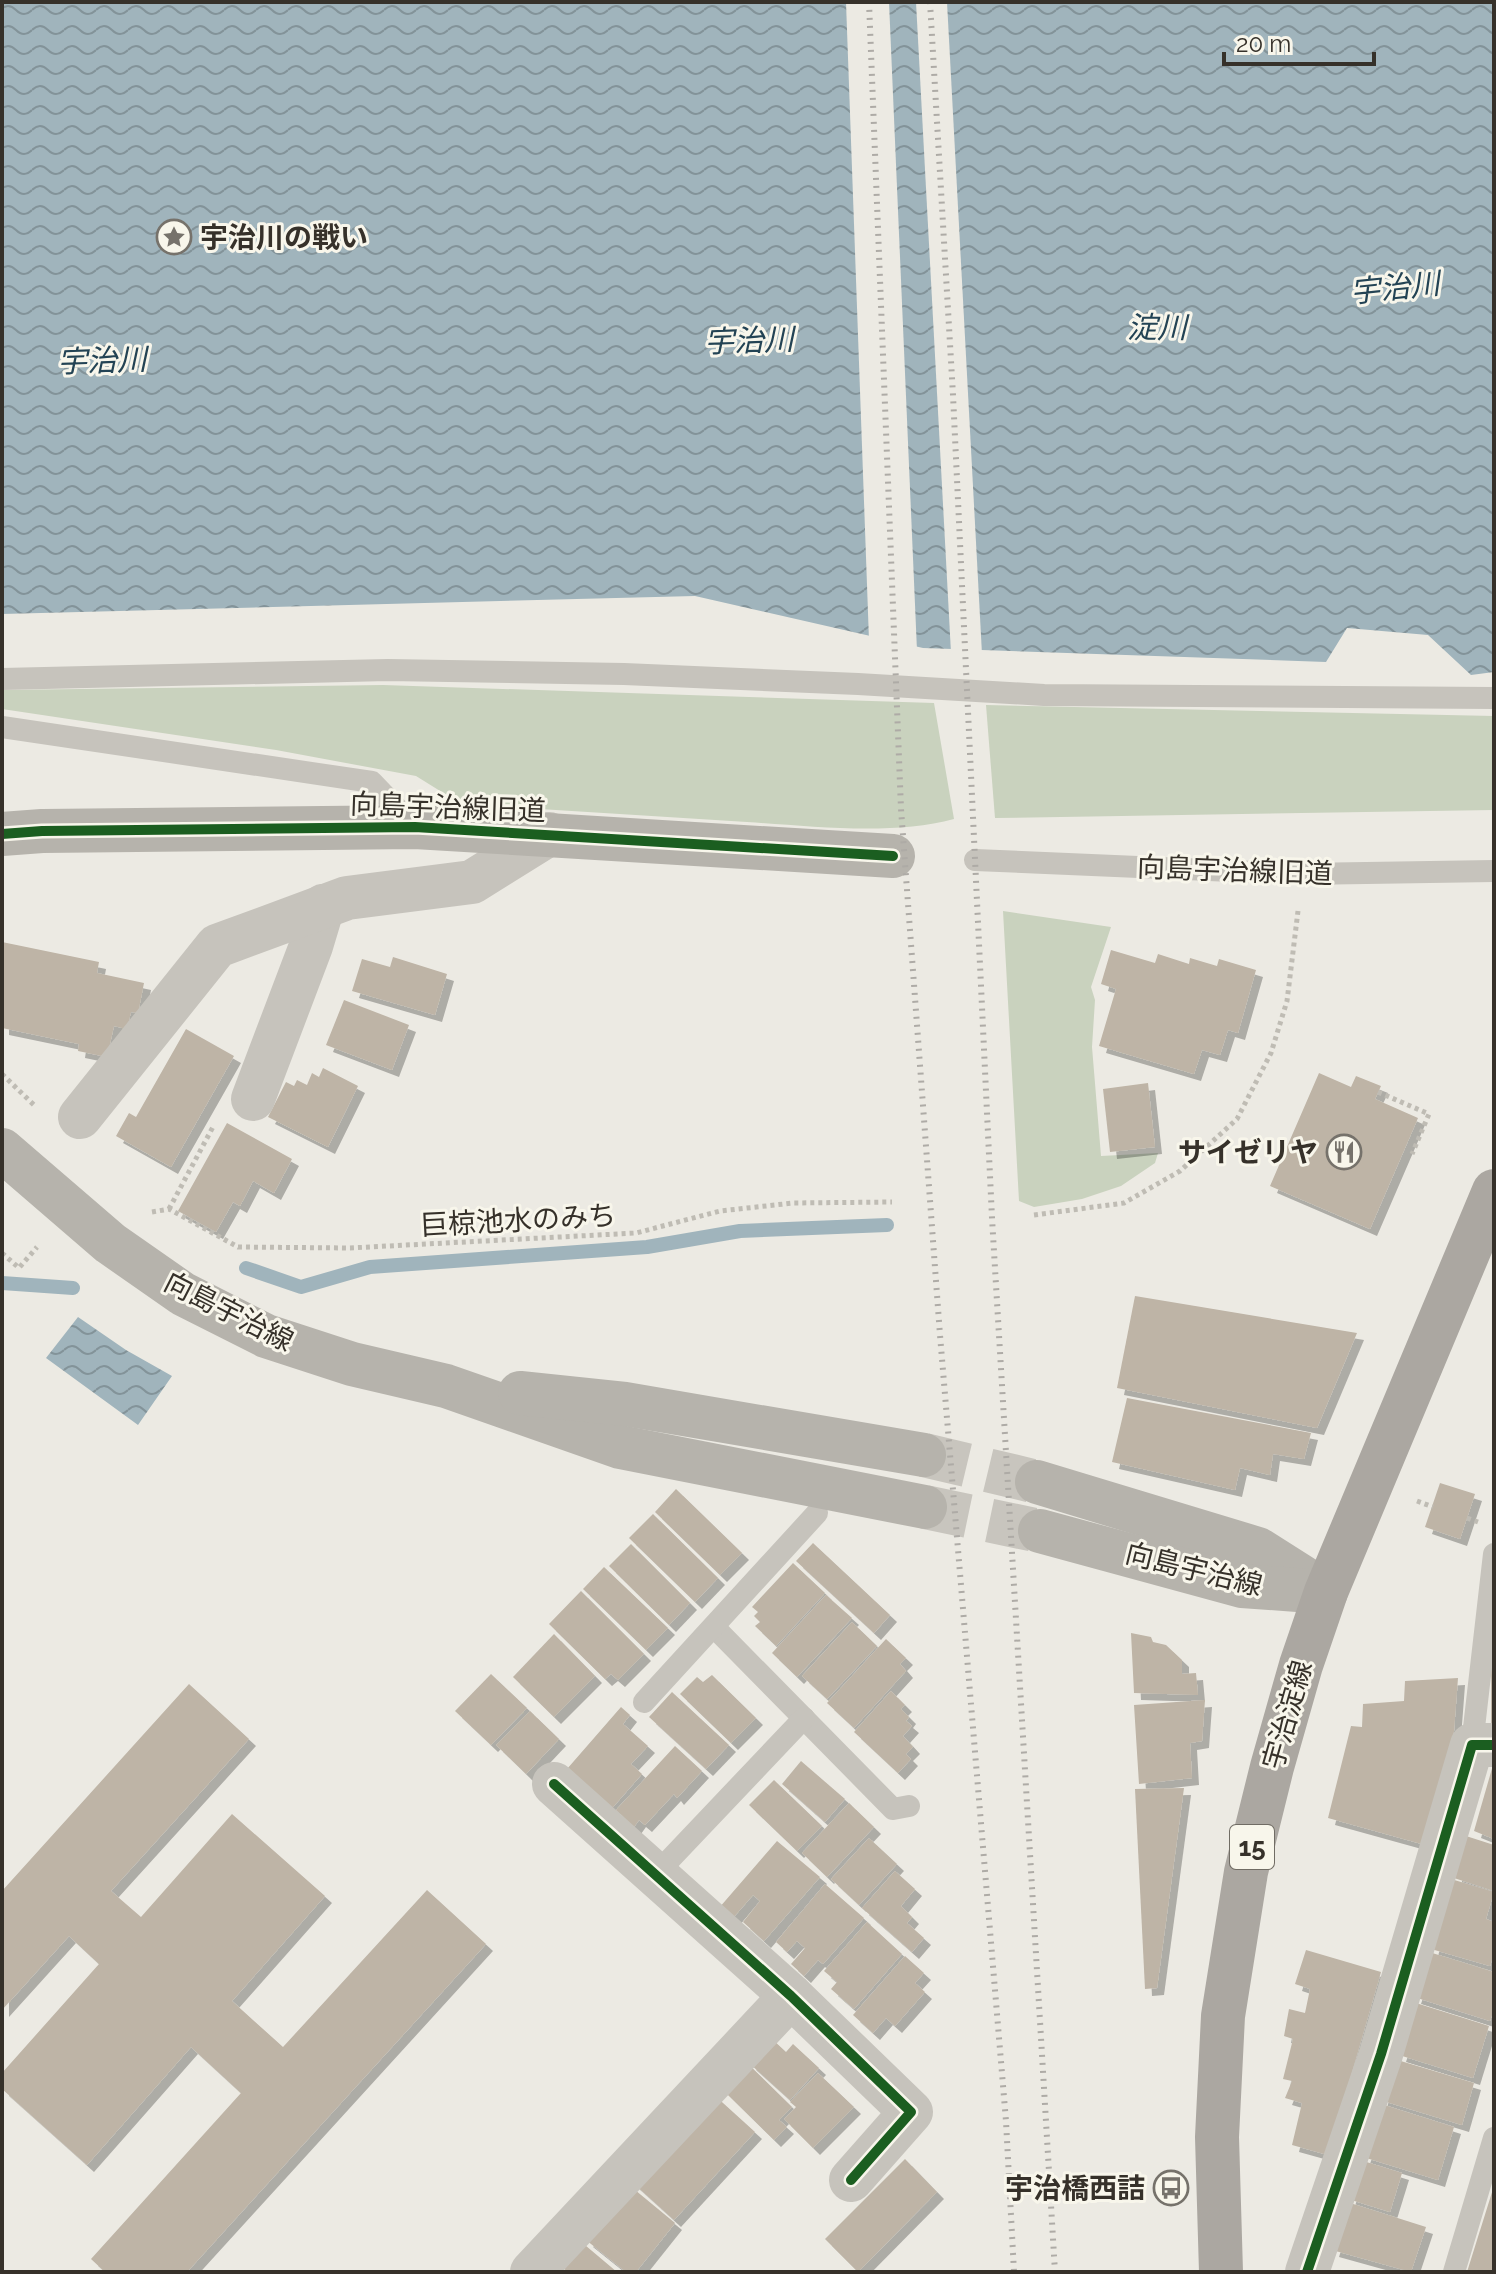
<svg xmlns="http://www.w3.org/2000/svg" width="1496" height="2274" viewBox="0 0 1496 2274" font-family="Raleway,'Noto Sans JP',sans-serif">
<defs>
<pattern id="water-waves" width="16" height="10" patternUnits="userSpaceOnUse" patternTransform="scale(2)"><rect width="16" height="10" fill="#a0b4bc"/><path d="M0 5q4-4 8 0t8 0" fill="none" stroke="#839399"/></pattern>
<filter id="shadow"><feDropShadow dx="7" dy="7" stdDeviation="0" flood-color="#0004"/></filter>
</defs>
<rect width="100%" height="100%" fill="#eceae3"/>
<g fill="#c9d2be">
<path d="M 383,685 L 934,703 L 954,819 C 892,836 811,826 747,822 C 652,816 556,810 461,804 L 416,776 L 276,750 L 2,709 L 2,690 Z"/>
<path d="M 986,705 L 1494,716 L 1494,810 L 995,818 Z"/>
<path d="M 1003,911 L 1111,927 L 1091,987 L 1095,1000 L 1092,1047 L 1101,1156 L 1158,1153 L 1155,1163 L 1121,1186 L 1082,1199 L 1034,1207 L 1019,1201 Z"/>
</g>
<g fill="url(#water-waves)">
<path d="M 2,2 L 1494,2 L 1494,672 L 1471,675 L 1428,635 L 1347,628 L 1326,662 L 923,648 L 695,596 L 2,614 Z"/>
<path d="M 78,1317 L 126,1350 L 172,1376 L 138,1425 L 46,1358 Z"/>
</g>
<g fill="#eceae3">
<path d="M 846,2 L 889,2 L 917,651 L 869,640 Z"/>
<path d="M 916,2 L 947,2 L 982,654 L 951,653 Z"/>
</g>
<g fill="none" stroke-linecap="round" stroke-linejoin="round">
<g stroke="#a0b4bc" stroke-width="14">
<path d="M 246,1268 L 301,1287 L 370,1267 L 647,1247 L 740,1231 L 887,1225"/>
<path d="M 2,1283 L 73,1288"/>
</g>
</g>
<g fill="#beb4a6" filter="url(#shadow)">
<path d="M 2,942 L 99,962 L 97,973 L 144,983 L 138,1013 L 131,1012 L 127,1029 L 114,1026 L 107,1057 L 78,1051 L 79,1044 L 2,1028 Z"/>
<path d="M 1111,950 L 1155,963 L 1158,954 L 1189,964 L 1190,958 L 1217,966 L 1219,959 L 1256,970 L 1238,1033 L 1228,1030 L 1220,1055 L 1202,1050 L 1194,1074 L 1099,1046 L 1116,989 L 1101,984 Z"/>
<path d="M 393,957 L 447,974 L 435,1015 L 352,991 L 362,959 L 390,967 Z"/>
<path d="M 344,1000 L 409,1025 L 392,1070 L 326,1045 Z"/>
<path d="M 186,1029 L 234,1056 L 171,1167 L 116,1136 L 129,1113 L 136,1117 Z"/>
<path d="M 323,1068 L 358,1086 L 328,1147 L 268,1117 L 286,1082 L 294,1086 L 297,1080 L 307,1085 L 312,1073 L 319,1077 Z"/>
<path d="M 1319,1073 L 1351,1087 L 1356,1076 L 1381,1086 L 1375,1099 L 1418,1118 L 1370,1229 L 1270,1186 Z"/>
<path d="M 1148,1083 L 1155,1147 L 1110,1152 L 1103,1089 Z"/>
<path d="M 227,1123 L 292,1159 L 274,1193 L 253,1181 L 240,1206 L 233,1202 L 216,1232 L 178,1211 Z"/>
<path d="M 1135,1296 L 1357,1333 L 1317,1428 L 1117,1388 Z"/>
<path d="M 1127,1398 L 1311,1433 L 1304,1459 L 1273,1454 L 1270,1475 L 1240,1468 L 1235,1490 L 1112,1462 Z"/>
<path d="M 1440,1483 L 1475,1494 L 1460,1539 L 1425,1527 Z"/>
<path d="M 676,1489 L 742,1553 L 720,1575 L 655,1512 Z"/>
<path d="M 653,1514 L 718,1578 L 695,1602 L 629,1538 Z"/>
<path d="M 813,1543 L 890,1615 L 874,1633 L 796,1561 Z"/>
<path d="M 631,1544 L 690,1603 L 669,1625 L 609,1566 Z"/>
<path d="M 793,1563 L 825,1593 L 776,1646 L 755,1626 L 760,1622 L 754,1616 L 758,1612 L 752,1607 Z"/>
<path d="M 604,1567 L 668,1628 L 646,1650 L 583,1589 Z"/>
<path d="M 581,1591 L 644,1654 L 618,1680 L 611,1674 L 605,1679 L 549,1624 Z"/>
<path d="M 826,1595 L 852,1618 L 797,1677 L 772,1653 Z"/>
<path d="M 852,1622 L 877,1646 L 827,1699 L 802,1676 Z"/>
<path d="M 1131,1633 L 1151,1637 L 1153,1642 L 1166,1645 L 1182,1660 L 1182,1674 L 1196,1673 L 1198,1695 L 1134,1693 Z"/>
<path d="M 554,1634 L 595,1676 L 554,1717 L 513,1677 Z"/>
<rect x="1491" y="1636" width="3" height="88"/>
<path d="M 886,1639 L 906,1658 L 900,1664 L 906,1671 L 854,1728 L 827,1703 Z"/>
<path d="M 491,1674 L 527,1708 L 491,1745 L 455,1711 Z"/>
<path d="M 712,1675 L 756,1718 L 731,1743 L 680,1694 L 697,1677 L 703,1682 Z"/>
<path d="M 1458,1678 L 1454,1731 L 1429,1846 L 1328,1818 L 1351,1726 L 1362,1727 L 1363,1704 L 1404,1701 L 1405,1681 Z"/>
<path d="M 189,1684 L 249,1739 L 111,1891 L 141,1917 L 232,1814 L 325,1896 L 232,2001 L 283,2047 L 427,1890 L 486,1944 L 187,2272 L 105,2272 L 91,2259 L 241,2093 L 191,2047 L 87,2165 L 2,2089 L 2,2073 L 99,1964 L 69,1936 L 2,2010 L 2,1891 Z"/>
<path d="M 891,1691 L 905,1705 L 901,1709 L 909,1717 L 906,1721 L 912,1726 L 903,1736 L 913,1747 L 906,1754 L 911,1759 L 898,1773 L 854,1732 Z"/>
<path d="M 672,1692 L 729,1745 L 706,1769 L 649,1717 Z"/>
<path d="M 1205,1700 L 1202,1741 L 1190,1743 L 1192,1778 L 1139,1784 L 1134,1705 Z"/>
<path d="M 621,1707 L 630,1715 L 623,1724 L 648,1746 L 631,1764 L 642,1774 L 606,1815 L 567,1769 Z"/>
<path d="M 530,1711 L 559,1739 L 526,1774 L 496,1745 Z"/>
<path d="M 675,1746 L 702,1771 L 677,1798 L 674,1794 L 645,1825 L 639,1820 L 634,1827 L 616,1810 Z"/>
<path d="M 801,1761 L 845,1799 L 825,1822 L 782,1784 Z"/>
<path d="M 1493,1765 L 1494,1765 L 1494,1839 L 1474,1831 Z"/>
<path d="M 774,1780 L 822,1826 L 797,1851 L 749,1805 Z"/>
<path d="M 1184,1788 L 1157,1988 L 1145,1989 L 1135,1789 Z"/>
<path d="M 849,1803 L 874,1827 L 827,1877 L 802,1853 Z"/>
<path d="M 1466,1836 L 1494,1845 L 1494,1891 L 1454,1878 Z"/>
<path d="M 869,1838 L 897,1864 L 859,1905 L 831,1879 Z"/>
<path d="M 777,1841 L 820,1877 L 764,1941 L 743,1922 L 760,1901 L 753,1895 L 732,1919 L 719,1908 Z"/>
<path d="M 895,1871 L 915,1889 L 901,1906 L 912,1917 L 907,1923 L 924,1938 L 912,1952 L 862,1908 Z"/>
<path d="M 1451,1879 L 1494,1892 L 1486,1919 L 1494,1922 L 1494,1953 L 1490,1966 L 1431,1949 Z"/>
<path d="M 825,1884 L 864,1918 L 823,1964 L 818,1960 L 804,1976 L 791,1964 L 805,1948 L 797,1941 L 787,1952 L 776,1942 Z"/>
<path d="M 867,1922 L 902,1954 L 854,2009 L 831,1989 L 837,1982 L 824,1971 Z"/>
<path d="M 1306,1950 L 1381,1972 L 1328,2155 L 1292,2145 L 1302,2103 L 1285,2098 L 1292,2081 L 1283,2079 L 1293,2039 L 1284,2036 L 1289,2009 L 1305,2013 L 1310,1989 L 1295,1984 Z"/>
<path d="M 1429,1952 L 1494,1972 L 1494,2010 L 1490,2021 L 1414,1997 Z"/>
<path d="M 905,1956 L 924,1973 L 915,1983 L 925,1992 L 895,2026 L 886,2018 L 873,2033 L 853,2015 Z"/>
<path d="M 1416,2003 L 1489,2026 L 1473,2078 L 1399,2055 Z"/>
<path d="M 771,2038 L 786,2052 L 793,2044 L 819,2068 L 790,2100 L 749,2063 Z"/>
<path d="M 1394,2059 L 1474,2083 L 1462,2125 L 1380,2100 Z"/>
<path d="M 746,2062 L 792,2107 L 779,2120 L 787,2127 L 774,2140 L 721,2088 Z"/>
<path d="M 818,2073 L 854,2107 L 813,2148 L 784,2119 L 796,2107 L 790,2102 Z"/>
<path d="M 712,2093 L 755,2132 L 674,2220 L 631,2181 Z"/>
<path d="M 1381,2104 L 1454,2127 L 1438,2180 L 1363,2157 Z"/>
<path d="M 905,2159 L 937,2192 L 858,2272 L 825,2239 Z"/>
<path d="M 1360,2160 L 1402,2173 L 1390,2212 L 1348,2199 Z"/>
<path d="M 629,2185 L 675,2223 L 636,2272 L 626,2272 L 586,2240 Z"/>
<path d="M 1493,2189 L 1494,2272 L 1467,2272 Z"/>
<path d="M 1347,2202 L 1426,2227 L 1411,2272 L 1332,2250 Z"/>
<path d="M 579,2240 L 617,2272 L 568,2272 L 559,2265 Z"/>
</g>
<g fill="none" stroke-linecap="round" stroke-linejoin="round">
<g stroke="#c8c5be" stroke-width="44" stroke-dasharray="44 22" stroke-linecap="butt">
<path d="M 924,1455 L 1037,1482"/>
<path d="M 925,1507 L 1040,1531"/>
</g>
<g stroke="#bfbcb4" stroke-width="5" stroke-dasharray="4 4" stroke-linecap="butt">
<path d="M 2,1074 L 35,1106"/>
<path d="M 1378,1092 L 1429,1114 L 1412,1154"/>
<path d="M 169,1209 L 214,1125"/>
<path d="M 152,1212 L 169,1209 L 238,1247 L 350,1248 L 636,1233 L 720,1211 L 793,1203 L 892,1202"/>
<path d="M 1034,1215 L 1124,1203 L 1180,1171 L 1237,1119 L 1271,1053 L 1287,1001 L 1298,911"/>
<path d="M 2,1253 L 19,1268 L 37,1247"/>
<path d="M 1417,1501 L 1433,1507"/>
<path d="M 1467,1518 L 1478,1522"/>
</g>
<g stroke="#c6c3bc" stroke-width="22">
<path d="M 2,679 L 388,670 L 624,674 L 858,684 L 1044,695 L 1494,698"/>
<path d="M 2,727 L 372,782 L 414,826"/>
<path d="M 975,860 L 1302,874 L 1494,871"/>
<path d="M 714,1627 L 893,1809 L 909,1806"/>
<path d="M 644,1702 L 817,1513"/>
<path d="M 1472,1745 L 1494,1554"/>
<path d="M 656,1874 L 804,1718"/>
<path d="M 1454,2272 L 1494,2138"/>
</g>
<g stroke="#c6c3bc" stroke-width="44">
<path d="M 253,1099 L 311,946 L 323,906"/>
<path d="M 80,1117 L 217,946 L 347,898 L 472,882 L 549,834"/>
<path d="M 554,1784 L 791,1996 L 911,2112 L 851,2180"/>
<path d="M 532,2272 L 791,1996"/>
<path d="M 1307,2272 L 1381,2054 L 1472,1745 L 1494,1745"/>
</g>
<g stroke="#b6b3ac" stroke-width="44">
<path d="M 2,834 L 42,831 L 415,827 L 893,856"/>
<path d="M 2,1150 L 110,1243 L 183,1294 L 266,1336 L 352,1364 L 446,1386 L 620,1447 L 925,1507"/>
<path d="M 520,1393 L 625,1404 L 924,1455"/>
<path d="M 1037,1482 L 1258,1549 L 1326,1592"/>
<path d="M 1040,1531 L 1242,1586 L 1324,1592"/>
</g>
<path stroke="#aba7a1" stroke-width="44" d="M 1221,2272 L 1217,2137 L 1223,2016 L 1246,1872 L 1272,1767 L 1301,1665 L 1326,1592 L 1494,1191"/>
<g stroke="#aeaba6" stroke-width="6" stroke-dasharray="2 6" stroke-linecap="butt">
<path d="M 869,2 L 901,809 L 940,1335 L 1006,2121 L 1014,2272"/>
<path d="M 930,2 L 953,395 L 992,1218 L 1055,2272"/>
</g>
<g stroke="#f8f6eb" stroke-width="15">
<g id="cycleway">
<path d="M 2,834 L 42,831 L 415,827 L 893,856"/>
<path d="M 554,1784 L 791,1996 L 911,2112 L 851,2180"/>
<path d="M 1307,2272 L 1381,2054 L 1472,1745 L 1494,1745"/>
</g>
</g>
<use href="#cycleway" stroke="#1b5e20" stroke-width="10"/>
</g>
<defs>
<g id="sight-ring" transform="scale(1.8)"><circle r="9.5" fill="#f8f6eb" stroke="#76726b" stroke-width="1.5"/><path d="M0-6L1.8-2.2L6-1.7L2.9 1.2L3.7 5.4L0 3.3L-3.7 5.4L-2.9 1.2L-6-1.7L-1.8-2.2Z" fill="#76726b"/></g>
<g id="restaurant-ring" transform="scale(1.8)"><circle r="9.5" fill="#f8f6eb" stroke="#76726b" stroke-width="1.5"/><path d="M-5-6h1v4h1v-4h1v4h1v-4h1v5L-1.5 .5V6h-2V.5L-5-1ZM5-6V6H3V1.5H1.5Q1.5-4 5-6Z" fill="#76726b"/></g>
<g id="bus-ring" transform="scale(1.8)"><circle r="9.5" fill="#f8f6eb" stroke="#76726b" stroke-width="1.5"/><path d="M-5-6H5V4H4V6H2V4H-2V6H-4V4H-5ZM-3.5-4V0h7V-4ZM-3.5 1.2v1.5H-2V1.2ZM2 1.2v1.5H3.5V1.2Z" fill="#76726b"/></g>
</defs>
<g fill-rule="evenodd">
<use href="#sight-ring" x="174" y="237"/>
<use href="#restaurant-ring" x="1344" y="1152"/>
<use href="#bus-ring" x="1171" y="2188"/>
</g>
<g text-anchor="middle" stroke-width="6" stroke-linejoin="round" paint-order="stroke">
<rect fill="#f8f6eb" stroke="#706c64" stroke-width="2" x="1230" y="1825" width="44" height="44" rx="6"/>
<g font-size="26" font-weight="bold" fill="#36312a">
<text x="1252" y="1856">15</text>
</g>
<g font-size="28" font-weight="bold" fill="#36312a" stroke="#f8f6eb" text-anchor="end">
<text x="200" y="247" text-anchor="start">宇治川の戦い</text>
<text x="1318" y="1162">サイゼリヤ</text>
<text x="1145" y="2198">宇治橋西詰</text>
</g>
<g font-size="28" fill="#36312a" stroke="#f8f6eb">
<text transform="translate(448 807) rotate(2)" y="10">向島宇治線旧道</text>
<text transform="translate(1235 870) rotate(2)" y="10">向島宇治線旧道</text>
<text transform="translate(518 1220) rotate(-3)" y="10">巨椋池水のみち</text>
<text transform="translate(229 1311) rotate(27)" y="10">向島宇治線</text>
<text transform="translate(1194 1569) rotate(14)" y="10">向島宇治線</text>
<text transform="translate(1287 1715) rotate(-74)" y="10">宇治淀線</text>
</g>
<g font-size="30" font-style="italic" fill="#234354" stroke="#f8f6eb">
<text transform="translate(1395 288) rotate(-6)" y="10">宇治川</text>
<text x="1157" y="338">淀川</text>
<text transform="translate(749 341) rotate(-2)" y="10">宇治川</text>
<text transform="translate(102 361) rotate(-2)" y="10">宇治川</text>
</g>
</g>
<rect width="1496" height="2274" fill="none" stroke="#36312a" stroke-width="8"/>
<path d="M1224 52v12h150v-12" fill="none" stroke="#36312a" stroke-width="4"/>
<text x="1236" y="52" font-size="24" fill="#36312a" stroke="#f8f6eb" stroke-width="6" paint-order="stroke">20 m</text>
</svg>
